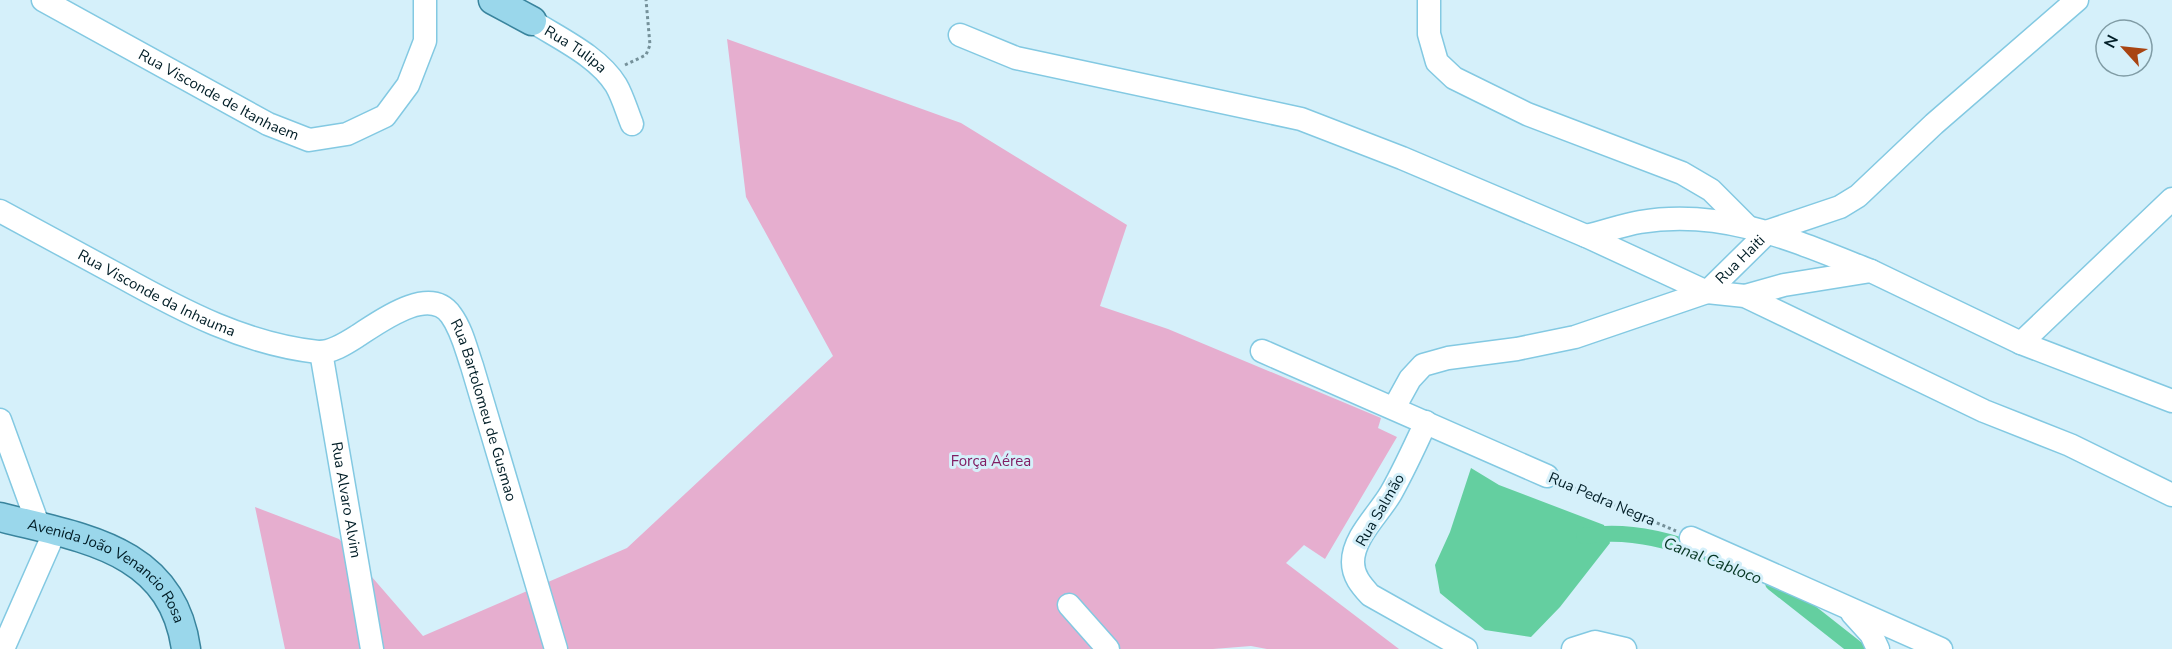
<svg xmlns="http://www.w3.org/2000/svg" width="2172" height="649" viewBox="0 0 2172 649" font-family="'Nunito Sans',sans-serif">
<rect width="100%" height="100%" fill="#d5f0fa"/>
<path fill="#e6aecf" d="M 727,39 L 961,123 L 1127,225 L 1100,306 L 1168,329 L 1381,418 L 1378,428 L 1397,437 L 1325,559 L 1304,545 L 1286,563 L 1399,649 L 1267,649 L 1251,646 L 1213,649 L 285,649 L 255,507 L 339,539 L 423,636 L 627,548 L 833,356 L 746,197 Z"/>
<path fill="#64cfa0" d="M 1471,468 L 1499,485 L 1604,525 L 1610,543 L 1560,607 L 1531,637 L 1485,630 L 1440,593 L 1435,565 L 1450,532 Z"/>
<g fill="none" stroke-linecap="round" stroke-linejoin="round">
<g stroke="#64cfa0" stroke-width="16">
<path d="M 1584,536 C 1625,529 1664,538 1702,553"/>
<path d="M 1773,583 L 1857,649"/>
</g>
<g stroke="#83c9e2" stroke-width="25">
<g id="minor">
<path id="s1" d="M 43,0 L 268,124 L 309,140 L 347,134 L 385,116 L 408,85 L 425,41 L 425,0"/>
<path d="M 1429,0 L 1429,34 L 1437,62 L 1454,78 L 1527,114 L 1682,173 L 1711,190 L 1746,225"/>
<path id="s2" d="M 532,21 C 560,39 598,56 616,85 C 623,97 627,112 632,124"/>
<path d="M 960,35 L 1016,58 L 1301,119 L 1402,158 L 1586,236 L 1707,292 L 1745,296 L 1984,411 L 2070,445 L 2172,495"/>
<path id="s3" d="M 0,211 C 40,233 80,254 120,276 C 183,311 245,344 318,352 C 332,353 348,342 359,335 C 382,320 430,285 451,315 C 462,330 466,349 472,366 L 556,649"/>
<path d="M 1586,236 C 1604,232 1622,225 1640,222 C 1724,208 1795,241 1871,271"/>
<path d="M 1745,296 L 1784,285 L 1871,271 L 2021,343 L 2172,401"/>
<path d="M 2021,343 L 2172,199"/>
<path d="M 1262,351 L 1547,476"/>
<path id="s4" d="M 321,352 L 372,649"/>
<path id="s5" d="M 1394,408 L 1410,379 L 1423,365 L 1448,358 L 1517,349 L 1575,337 L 1707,292 L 1769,231 L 1840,207 L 1858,196 L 1934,124 L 2077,0"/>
<path d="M 0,420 L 39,527"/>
<path d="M 1426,422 C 1415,446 1404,470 1391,493 C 1379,514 1353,537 1353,562 C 1353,576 1361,585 1370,595 L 1466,649"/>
<path d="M 1691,538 L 1941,649"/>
<path d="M 1069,605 L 1108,649"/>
<path d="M 1852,613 L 1871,634 L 1878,649"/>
<path d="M 3,649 L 55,531"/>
<path d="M 1573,649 L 1595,642 L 1625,649"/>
</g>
</g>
<g stroke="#39849d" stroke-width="31">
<g id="major">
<path d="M 493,0 L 532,21"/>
<path id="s6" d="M 0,517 C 82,538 172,548 186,649"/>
</g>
</g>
<g stroke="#75919a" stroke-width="3" stroke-dasharray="3 3" stroke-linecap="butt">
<path d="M 625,65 L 646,55 L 650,45 L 646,0"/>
<path d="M 1563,483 L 1676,531"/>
</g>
<use href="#minor" stroke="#fff" stroke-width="22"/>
<use href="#major" stroke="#9ad7eb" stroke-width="28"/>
</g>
<g text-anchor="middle" stroke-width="6" stroke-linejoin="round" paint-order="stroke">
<g font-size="15" fill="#001d26" stroke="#d5f0fa">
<text dy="5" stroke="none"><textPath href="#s2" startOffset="52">Rua Tulipa</textPath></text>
<text dy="5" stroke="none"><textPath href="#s1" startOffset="200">Rua Visconde de Itanhaem</textPath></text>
<text dy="5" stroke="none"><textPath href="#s5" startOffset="393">Rua Haiti</textPath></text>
<text dy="5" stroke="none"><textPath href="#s3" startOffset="177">Rua Visconde da Inhauma</textPath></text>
<text dy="5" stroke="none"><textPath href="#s3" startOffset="600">Rua Bartolomeu de Gusmao</textPath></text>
<text transform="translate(1602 499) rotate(23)" y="5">Rua Pedra Negra</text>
<text dy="5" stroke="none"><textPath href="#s4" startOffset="150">Rua Alvaro Alvim</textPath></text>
<text transform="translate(1380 510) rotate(-60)" y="5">Rua Salmão</text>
<text dy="5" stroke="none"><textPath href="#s6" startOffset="124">Avenida João Venancio Rosa</textPath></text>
</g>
<g font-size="15" fill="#801d63" stroke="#d5f0fa">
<text x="991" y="466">Força Aérea</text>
</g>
<g font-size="16" font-style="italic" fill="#073825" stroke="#d5f0fa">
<text transform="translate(1713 560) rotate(21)" y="6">Canal Cabloco</text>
</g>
</g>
<g transform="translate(2124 48) rotate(297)"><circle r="28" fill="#d5f0fa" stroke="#809ca5" stroke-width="1.5"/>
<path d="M0-4.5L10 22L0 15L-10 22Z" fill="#a84412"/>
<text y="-9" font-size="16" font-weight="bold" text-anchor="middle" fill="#001d26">N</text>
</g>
</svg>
